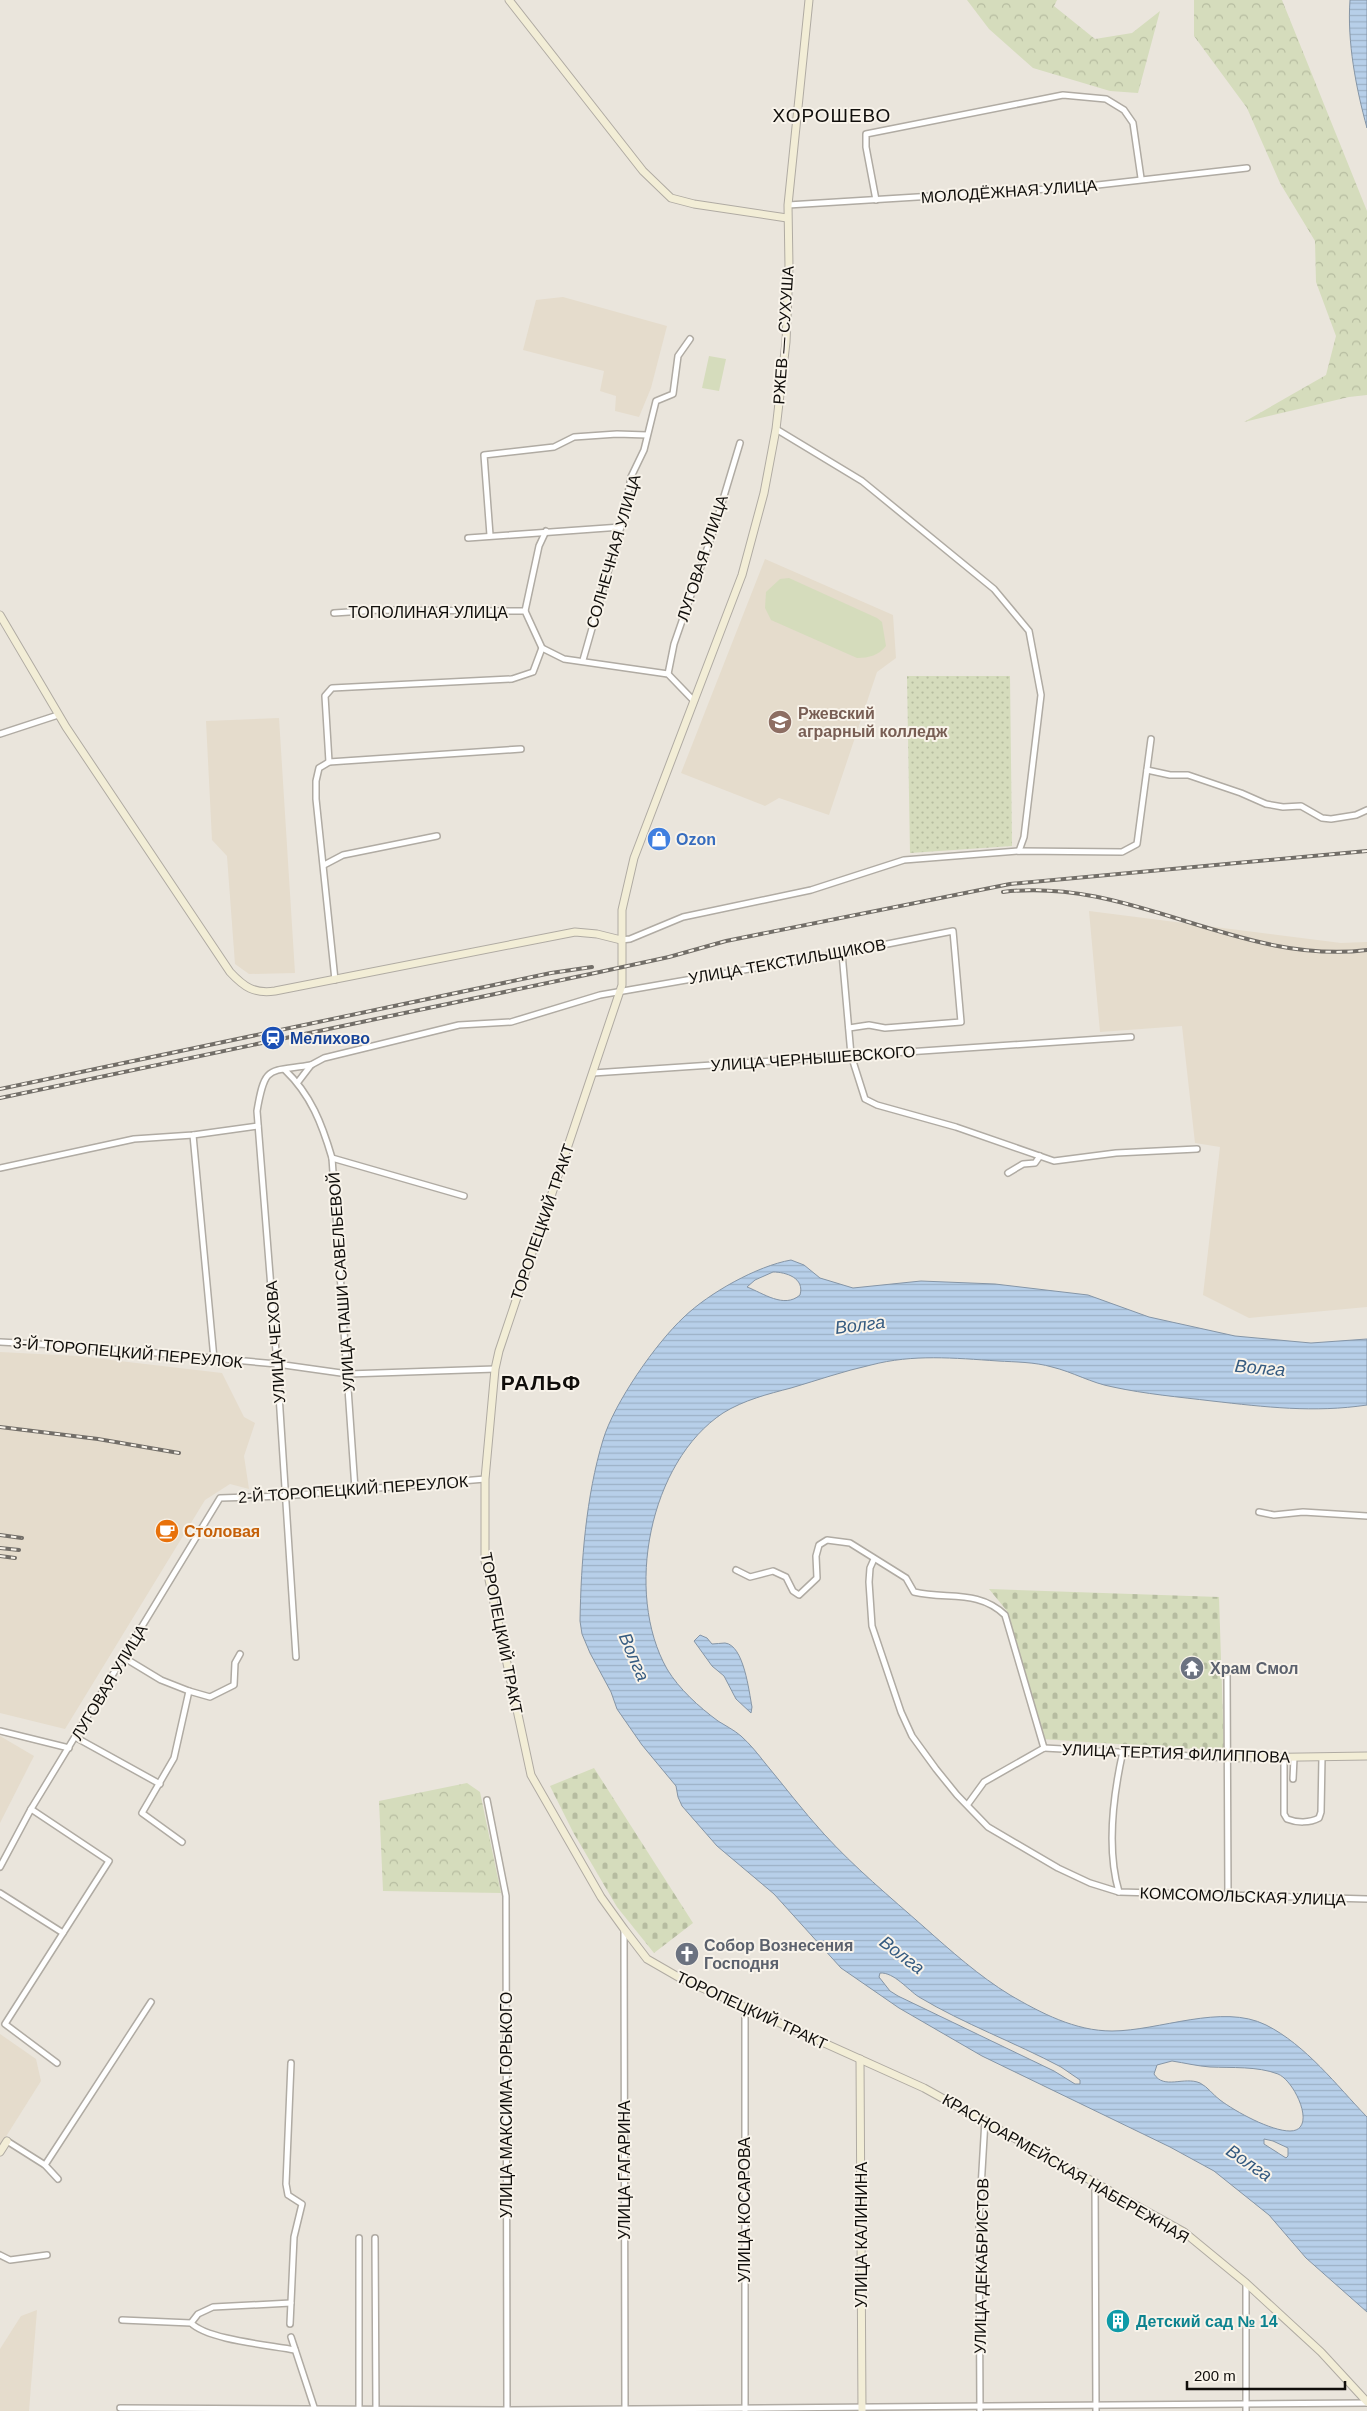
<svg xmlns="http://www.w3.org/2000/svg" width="1367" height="2411" viewBox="0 0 1367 2411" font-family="Helvetica,sans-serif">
<defs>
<pattern id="forest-crowns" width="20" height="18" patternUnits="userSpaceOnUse" patternTransform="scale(1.25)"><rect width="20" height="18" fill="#d5dcbc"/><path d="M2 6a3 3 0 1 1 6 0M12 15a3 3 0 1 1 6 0" fill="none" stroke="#b6bca0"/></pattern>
<pattern id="cemetery-stones" width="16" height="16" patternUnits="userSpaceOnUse" patternTransform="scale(1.25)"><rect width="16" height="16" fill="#d5dcbc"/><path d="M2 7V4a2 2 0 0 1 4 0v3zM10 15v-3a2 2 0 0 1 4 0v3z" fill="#b6bca0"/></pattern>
<pattern id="park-dots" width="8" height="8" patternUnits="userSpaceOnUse" patternTransform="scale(1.25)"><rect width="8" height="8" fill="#d5dcbc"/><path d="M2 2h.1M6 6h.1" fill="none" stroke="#b6bca0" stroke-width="1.8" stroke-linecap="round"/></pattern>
<pattern id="water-rules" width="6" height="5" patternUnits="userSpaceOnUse" patternTransform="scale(1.25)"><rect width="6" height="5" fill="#b7cfe9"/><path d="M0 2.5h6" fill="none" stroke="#9cb1c6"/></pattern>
</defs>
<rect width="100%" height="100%" fill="#eae5dc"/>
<g fill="#e5dccc">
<path d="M 563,297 L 667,326 L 651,388 L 639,417 L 615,411 L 616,396 L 600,391 L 604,371 L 523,350 L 536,300 Z"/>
<path d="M 765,559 L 893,615 L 896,658 L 877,672 L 829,815 L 779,798 L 765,806 L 681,773 Z"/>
<path d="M 279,718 L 295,973 L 249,974 L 235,964 L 227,856 L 212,840 L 206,721 Z"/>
<path d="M 1089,911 L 1341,943 L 1367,942 L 1367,1307 L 1249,1318 L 1203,1295 L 1220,1147 L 1195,1143 L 1182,1026 L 1100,1032 Z"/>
<path d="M 0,1352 L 77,1356 L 222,1373 L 244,1417 L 255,1423 L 244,1456 L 249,1489 L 230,1484 L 205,1500 L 65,1729 L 0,1713 Z"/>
<path d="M 0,1736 L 34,1756 L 0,1823 Z"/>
<path d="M 0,2034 L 36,2059 L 41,2081 L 0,2146 Z"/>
<path d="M 37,2310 L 29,2411 L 0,2411 L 0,2349 L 21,2316 Z"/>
</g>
<g fill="url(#forest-crowns)">
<path d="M 967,0 L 1057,0 L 1054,6 L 1095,39 L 1132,33 L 1160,11 L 1138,93 L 1110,91 L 1033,68 L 989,29 Z"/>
<path d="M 1194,0 L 1282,0 L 1367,211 L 1367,395 L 1349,397 L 1244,422 L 1326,375 L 1336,336 L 1316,282 L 1315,241 L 1280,183 L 1247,108 L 1194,36 Z"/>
<path d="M 467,1783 L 480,1792 L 501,1893 L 383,1891 L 379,1801 Z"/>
</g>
<g fill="url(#cemetery-stones)">
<path d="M 989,1589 L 1219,1597 L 1224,1751 L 1041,1739 L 1007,1611 Z"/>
<path d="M 594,1768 L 693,1923 L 654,1953 L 617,1907 L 573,1832 L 550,1786 Z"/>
</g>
<path fill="url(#park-dots)" d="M 907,676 L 1010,676 L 1012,846 L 910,853 Z"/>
<g fill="#d5dcbc">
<path d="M 709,356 L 726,359 L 719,391 L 702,388 Z"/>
<path d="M 789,578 L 877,618 L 882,622 L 886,646 C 879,655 869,658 857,658 L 771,620 L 765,608 L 766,592 L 780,579 Z"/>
</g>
<g fill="url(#water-rules)" stroke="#8595a6" fill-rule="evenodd">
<path d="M 1350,0 L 1367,0 L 1367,128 C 1356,88 1347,42 1350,0 Z"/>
<path d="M 791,1260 L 804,1265 L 820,1278 L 853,1288 L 921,1281 L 995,1284 L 1088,1295 L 1149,1317 L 1235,1336 L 1311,1343 L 1367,1339 L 1367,1405 C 1314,1413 1265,1407 1212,1401 C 1179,1397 1145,1394 1113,1387 C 1091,1383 1073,1372 1052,1367 C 1035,1362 1015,1362 998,1361 C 954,1358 913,1354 871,1365 C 844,1371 818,1380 791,1388 C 768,1394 744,1400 723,1413 C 649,1462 624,1593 667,1669 C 679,1689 699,1707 718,1721 C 726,1726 734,1730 741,1736 C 750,1744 758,1754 765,1763 C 785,1787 803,1811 824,1834 C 854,1867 890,1897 924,1927 C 951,1951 979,1976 1010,1995 C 1041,2013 1075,2031 1112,2031 C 1159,2031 1222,2003 1266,2025 C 1306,2045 1337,2086 1367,2117 L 1367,2312 L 1306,2258 L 1269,2215 L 1214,2171 L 1170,2147 L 982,2056 L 899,2008 L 841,1968 L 774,1894 L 717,1846 L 682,1806 L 678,1797 L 676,1786 L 642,1745 L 617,1709 L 611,1692 L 590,1653 L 582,1634 L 580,1621 C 581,1562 586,1496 603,1440 C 614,1403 656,1343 684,1317 C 709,1293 757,1266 791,1260 ZM 773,1272 C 786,1272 805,1278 800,1295 C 784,1309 763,1293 747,1287 L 755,1280 ZM 880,1973 C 894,1972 908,1990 919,1997 C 964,2024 1014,2042 1061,2067 L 1080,2080 L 1080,2084 L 1075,2084 L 1054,2071 L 898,1996 L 890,1991 L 879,1977 ZM 1172,2061 C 1185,2063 1197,2066 1210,2067 C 1232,2068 1257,2066 1278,2074 C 1295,2081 1318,2131 1290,2131 C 1271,2131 1236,2112 1220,2100 C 1213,2095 1208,2087 1200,2083 C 1184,2076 1164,2090 1154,2074 L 1157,2065 ZM 1264,2139 L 1273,2141 L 1288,2148 L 1288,2156 L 1286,2158 L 1264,2144 Z"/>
<path d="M 700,1635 L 707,1638 L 712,1644 C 716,1644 721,1643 725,1643 C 744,1645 749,1692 752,1707 L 751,1713 L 736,1699 L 724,1676 L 712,1666 L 694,1641 Z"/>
</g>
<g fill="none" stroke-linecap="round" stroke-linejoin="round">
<g stroke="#b0aba3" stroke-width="8">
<g id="street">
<path d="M 876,200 L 866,147 L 866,134 L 1063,95 L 1106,99 L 1124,110 L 1133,123 L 1141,178"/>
<path d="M 788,205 L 1080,187 L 1247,168"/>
<path d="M 776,429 L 862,481 L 994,589 L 1029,631 L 1041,695 L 1024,837 L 1019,851"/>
<path d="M 490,535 L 484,455 L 554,447 L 574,437 L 617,434 L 647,435"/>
<path d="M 468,538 L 621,527"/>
<path d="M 525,611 L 539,546 L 546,531"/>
<path d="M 334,613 L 379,610 L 525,611 L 542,648 L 564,659 L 668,674 L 694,701"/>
<path d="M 583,660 L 624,516 L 631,477 L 644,450 L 656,401 L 673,394 L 678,356 L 690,339"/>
<path d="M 668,674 L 674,644 L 715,526 L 740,443"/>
<path d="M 0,734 L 58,715"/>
<path d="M 329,762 L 325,696 L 332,688 L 512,679 L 533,672 L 542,648"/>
<path d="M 1147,770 L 1170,775 L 1188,775 L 1241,793 L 1266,804 L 1283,807 L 1301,806 L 1322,818 L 1331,819 L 1356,815 L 1367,810"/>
<path d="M 324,865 L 343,855 L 437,836"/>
<path d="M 621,940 L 630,939 L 683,917 L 811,890 L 904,860 L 1019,851 L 1122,852 L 1137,844 L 1151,739"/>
<path d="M 842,953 L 851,1055 L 865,1099 L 877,1105 L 956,1127 L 1054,1161 L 1116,1153 L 1197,1149"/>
<path d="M 335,980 L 316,799 L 316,781 L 319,768 L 329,762 L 521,749"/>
<path d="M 285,1070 C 311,1095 322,1124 332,1158 L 355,1489"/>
<path d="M 593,1073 L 1131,1037"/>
<path d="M 298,1082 L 311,1065 L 324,1058 L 459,1025 L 511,1022 L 600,995 L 842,953 L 953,931 L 961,1022 L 885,1028 L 869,1025 L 849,1028"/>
<path d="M 193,1135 L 214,1359"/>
<path d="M 332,1158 L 464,1196"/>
<path d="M 0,1168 L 134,1139 L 193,1135 L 258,1126"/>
<path d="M 1008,1173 L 1023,1164 L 1035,1163 L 1040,1156"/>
<path d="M 0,1342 L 91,1347 L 277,1364 L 348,1374 L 495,1369"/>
<path d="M 1259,1512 L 1274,1515 L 1303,1512 L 1367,1516"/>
<path d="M 874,1559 L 870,1568 L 869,1582 L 872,1626 L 901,1712 L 912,1736 L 936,1769 L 957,1795 L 988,1827 L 1058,1868 L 1090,1883 L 1119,1892 L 1367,1899"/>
<path d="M 736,1570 L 750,1577 L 773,1571 L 786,1577 L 793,1591 L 799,1595 L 817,1578 L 816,1556 L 819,1545 L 827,1540 L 850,1543 L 906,1578 L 914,1592 C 947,1600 978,1589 1005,1615 L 1044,1748"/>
<path d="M 123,1657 L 161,1680 L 189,1691"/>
<path d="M 296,1657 L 277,1364 L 257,1111 C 265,1064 268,1072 311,1065"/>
<path d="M 1227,1671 L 1228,1897"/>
<path d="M 0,1731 L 69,1748"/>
<path d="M 75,1737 L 160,1784"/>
<path d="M 1044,1748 L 1229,1758"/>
<path d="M 1284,1758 L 1284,1814 L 1287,1819 C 1297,1823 1310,1823 1319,1818 L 1321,1812 L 1322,1757"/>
<path d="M 1293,1779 L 1294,1758"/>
<path d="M 487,1800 L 506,1896 L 507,2411"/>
<path d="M 968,1804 L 984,1782 L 1044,1748"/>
<path d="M 31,1809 L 109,1861 L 5,2024 L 57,2063"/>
<path d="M 182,1842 L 142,1813 L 174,1758 L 189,1691 L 210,1697 L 234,1685 L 235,1663 L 240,1654"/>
<path d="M 0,1867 L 31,1809 L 220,1498 L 284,1496 L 485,1479"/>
<path d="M 1119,1892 C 1106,1848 1113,1796 1123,1751"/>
<path d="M 0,1893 L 63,1933"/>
<path d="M 624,1929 L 625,2411"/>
<path d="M 7,2141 L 45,2165 L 58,2179"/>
<path d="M 45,2165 L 151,2002"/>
<path d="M 1095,2182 L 1096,2411"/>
<path d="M 375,2238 L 376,2411"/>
<path d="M 0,2255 L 10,2260 L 47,2255"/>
<path d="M 122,2320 L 191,2323 C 208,2340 270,2345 295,2350"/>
<path d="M 191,2323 L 198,2314 L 213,2307 L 291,2303"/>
<path d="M 290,2324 L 294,2237 L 302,2204 L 288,2195 L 286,2184 L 291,2063"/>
<path d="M 291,2337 L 315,2410"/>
<path d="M 120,2408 L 507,2410 L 1367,2403"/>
<path d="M 745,2410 L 745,2008"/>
<path d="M 359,2411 L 359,2238"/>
<path d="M 980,2411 L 979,2222 L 985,2120"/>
<path d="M 1246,2411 L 1246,2283"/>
</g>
</g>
<g stroke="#b0aba3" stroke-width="9">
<g id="secondary">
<path d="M 509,0 L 643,171 L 671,198 L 694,204 L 787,218"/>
<path d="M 809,0 L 788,205 L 789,267 L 786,342 L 776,429 L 764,493 L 742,575 L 634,858 L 622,910 L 622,985 L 499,1351 L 495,1369 L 485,1479 L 485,1561 L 531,1775 L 601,1897 L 624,1929 L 647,1959 L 680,1978 L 924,2088 L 1184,2232 L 1246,2283 L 1321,2352 L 1367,2402"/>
<path d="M 0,615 L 66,727 L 230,972 C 244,987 254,994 275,991 L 575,932 L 597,934 L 621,940"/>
<path d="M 1229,1758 L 1367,1756"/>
<path d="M 860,2059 L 862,2411"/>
<path d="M 0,2152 L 7,2141"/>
</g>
</g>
<use href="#street" stroke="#fff" stroke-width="5"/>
<use href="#secondary" stroke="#f2edd6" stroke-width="7"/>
<g stroke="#726e68" stroke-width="4">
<g id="rail">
<path d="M 1003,892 C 1129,876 1241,966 1367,950"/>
<path d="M 0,1089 L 551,973 L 592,967"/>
<path d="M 0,1098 L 595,973 L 669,957 L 726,941 L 1010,884 L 1367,851"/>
<path d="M 0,1427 L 98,1439 L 179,1453"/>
<path d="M 0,1535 L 22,1538"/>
<path d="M 0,1548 L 19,1550"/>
<path d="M 0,1556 L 15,1558"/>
</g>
</g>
<use href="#rail" stroke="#f8f3ea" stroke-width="2" stroke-dasharray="5.5" stroke-linecap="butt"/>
</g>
<defs>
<g id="university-disc" transform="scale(1.25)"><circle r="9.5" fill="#8d6e63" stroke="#f8f3ea"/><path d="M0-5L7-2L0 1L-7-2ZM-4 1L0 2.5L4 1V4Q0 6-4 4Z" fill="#fff"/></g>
<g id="shop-disc" transform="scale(1.25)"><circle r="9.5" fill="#3f7fe0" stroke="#f8f3ea"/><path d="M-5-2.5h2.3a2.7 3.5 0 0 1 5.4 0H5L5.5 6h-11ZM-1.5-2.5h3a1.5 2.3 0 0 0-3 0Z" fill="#fff"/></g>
<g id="station-disc" transform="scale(1.25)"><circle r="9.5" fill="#1a4fb4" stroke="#f8f3ea"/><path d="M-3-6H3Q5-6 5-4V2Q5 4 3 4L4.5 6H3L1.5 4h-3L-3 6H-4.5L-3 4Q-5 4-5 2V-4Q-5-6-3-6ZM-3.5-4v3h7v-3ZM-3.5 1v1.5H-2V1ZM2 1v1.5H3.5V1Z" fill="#fff"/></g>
<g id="cafe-disc" transform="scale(1.25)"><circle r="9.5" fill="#e8710a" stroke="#f8f3ea"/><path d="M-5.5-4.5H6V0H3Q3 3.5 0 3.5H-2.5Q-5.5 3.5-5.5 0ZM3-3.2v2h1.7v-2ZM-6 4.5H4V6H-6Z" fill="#fff"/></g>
<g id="temple-disc" transform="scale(1.25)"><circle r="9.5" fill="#6b7280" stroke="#f8f3ea"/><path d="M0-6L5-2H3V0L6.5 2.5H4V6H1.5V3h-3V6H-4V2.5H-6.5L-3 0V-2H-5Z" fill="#fff"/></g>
<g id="church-disc" transform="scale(1.25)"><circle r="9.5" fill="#6b7280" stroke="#f8f3ea"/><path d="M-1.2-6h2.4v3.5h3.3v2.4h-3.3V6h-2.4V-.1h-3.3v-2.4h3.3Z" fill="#fff"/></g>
<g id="building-disc" transform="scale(1.25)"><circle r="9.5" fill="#0f9aa8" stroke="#f8f3ea"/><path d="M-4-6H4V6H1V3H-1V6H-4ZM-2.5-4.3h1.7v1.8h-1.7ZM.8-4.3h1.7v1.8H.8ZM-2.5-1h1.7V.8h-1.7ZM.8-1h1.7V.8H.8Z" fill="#fff"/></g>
</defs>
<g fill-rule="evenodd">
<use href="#university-disc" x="780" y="722"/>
<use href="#shop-disc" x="659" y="839"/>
<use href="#station-disc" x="273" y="1038"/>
<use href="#cafe-disc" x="167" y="1531"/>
<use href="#temple-disc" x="1192" y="1668"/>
<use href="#church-disc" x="687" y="1954"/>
<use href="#building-disc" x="1118" y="2321"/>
</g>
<g text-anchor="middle" stroke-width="4" stroke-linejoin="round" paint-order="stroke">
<g font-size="16" fill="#100e0b" stroke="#f8f3ea">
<text transform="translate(1009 191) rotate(-4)" y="6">МОЛОДЁЖНАЯ УЛИЦА</text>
<text transform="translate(783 335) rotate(-86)" y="6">РЖЕВ — СУХУША</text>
<text transform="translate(613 551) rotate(-74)" y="6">СОЛНЕЧНАЯ УЛИЦА</text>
<text transform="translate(702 558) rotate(-72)" y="6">ЛУГОВАЯ УЛИЦА</text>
<text x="428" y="618">ТОПОЛИНАЯ УЛИЦА</text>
<text transform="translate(787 961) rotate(-10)" y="6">УЛИЦА ТЕКСТИЛЬЩИКОВ</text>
<text transform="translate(813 1058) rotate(-4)" y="6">УЛИЦА ЧЕРНЫШЕВСКОГО</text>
<text transform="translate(542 1222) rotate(-71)" y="6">ТОРОПЕЦКИЙ ТРАКТ</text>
<text transform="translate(341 1282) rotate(-94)" y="6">УЛИЦА ПАШИ САВЕЛЬЕВОЙ</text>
<text transform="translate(275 1342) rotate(-94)" y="6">УЛИЦА ЧЕХОВА</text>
<text transform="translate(128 1352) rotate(5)" y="6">3-Й ТОРОПЕЦКИЙ ПЕРЕУЛОК</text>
<text transform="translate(353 1489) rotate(-4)" y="6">2-Й ТОРОПЕЦКИЙ ПЕРЕУЛОК</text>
<text transform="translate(502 1633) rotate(79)" y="6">ТОРОПЕЦКИЙ ТРАКТ</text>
<text transform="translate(109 1682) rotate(-59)" y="6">ЛУГОВАЯ УЛИЦА</text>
<text transform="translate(1176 1753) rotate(2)" y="6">УЛИЦА ТЕРТИЯ ФИЛИППОВА</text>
<text transform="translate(1243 1896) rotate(2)" y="6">КОМСОМОЛЬСКАЯ УЛИЦА</text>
<text transform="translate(752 2010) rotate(25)" y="6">ТОРОПЕЦКИЙ ТРАКТ</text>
<text transform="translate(506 2105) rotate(-90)" y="6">УЛИЦА МАКСИМА ГОРЬКОГО</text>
<text transform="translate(1066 2168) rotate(30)" y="6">КРАСНОАРМЕЙСКАЯ НАБЕРЕЖНАЯ</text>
<text transform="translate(624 2170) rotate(-90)" y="6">УЛИЦА ГАГАРИНА</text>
<text transform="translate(744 2210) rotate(-90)" y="6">УЛИЦА КОСАРОВА</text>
<text transform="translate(861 2235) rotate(-90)" y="6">УЛИЦА КАЛИНИНА</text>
<text transform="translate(981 2266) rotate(-89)" y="6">УЛИЦА ДЕКАБРИСТОВ</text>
</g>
<g font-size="16" font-weight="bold" fill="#785e54" stroke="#f8f3ea" text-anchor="start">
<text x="798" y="719">Ржевский<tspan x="798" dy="18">аграрный колледж</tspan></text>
</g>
<g font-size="16" font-weight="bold" fill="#366cbe" stroke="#f8f3ea" text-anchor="start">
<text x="676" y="845">Ozon</text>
</g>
<g font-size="16" font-weight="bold" fill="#164399" stroke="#f8f3ea" text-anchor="start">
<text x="290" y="1044">Мелихово</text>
</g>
<g font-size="16" font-weight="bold" fill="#c56008" stroke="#f8f3ea" text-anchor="start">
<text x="184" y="1537">Столовая</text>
</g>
<g font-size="16" font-weight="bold" fill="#5b616d" stroke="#f8f3ea" text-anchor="start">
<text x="1210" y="1674">Храм Смол</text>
<text x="704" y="1951">Собор Вознесения<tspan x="704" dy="18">Господня</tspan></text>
</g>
<g font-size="16" font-weight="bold" fill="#0d838f" stroke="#f8f3ea" text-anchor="start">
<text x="1136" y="2327">Детский сад № 14</text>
</g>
<g font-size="18" font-style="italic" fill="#355b80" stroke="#f8f3ea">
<text transform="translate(860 1325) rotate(-7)" y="6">Волга</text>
<text transform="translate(1260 1368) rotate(5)" y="6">Волга</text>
<text transform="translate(634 1657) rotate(67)" y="6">Волга</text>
<text transform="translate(902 1955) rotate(37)" y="6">Волга</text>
<text transform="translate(1249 2163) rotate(34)" y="6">Волга</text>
</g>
<g font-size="19" letter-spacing="1" fill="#100e0b" stroke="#f8f3ea">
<text x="832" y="122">ХОРОШЕВО</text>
</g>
<g font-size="21" font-weight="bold" letter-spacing="1" fill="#100e0b" stroke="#f8f3ea">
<text x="541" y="1390">РАЛЬФ</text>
</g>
</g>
<path d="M1187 2381v8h158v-8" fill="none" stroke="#100e0b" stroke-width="2.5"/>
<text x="1194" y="2381" font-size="15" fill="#100e0b" stroke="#f8f3ea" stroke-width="4" paint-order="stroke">200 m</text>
</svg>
